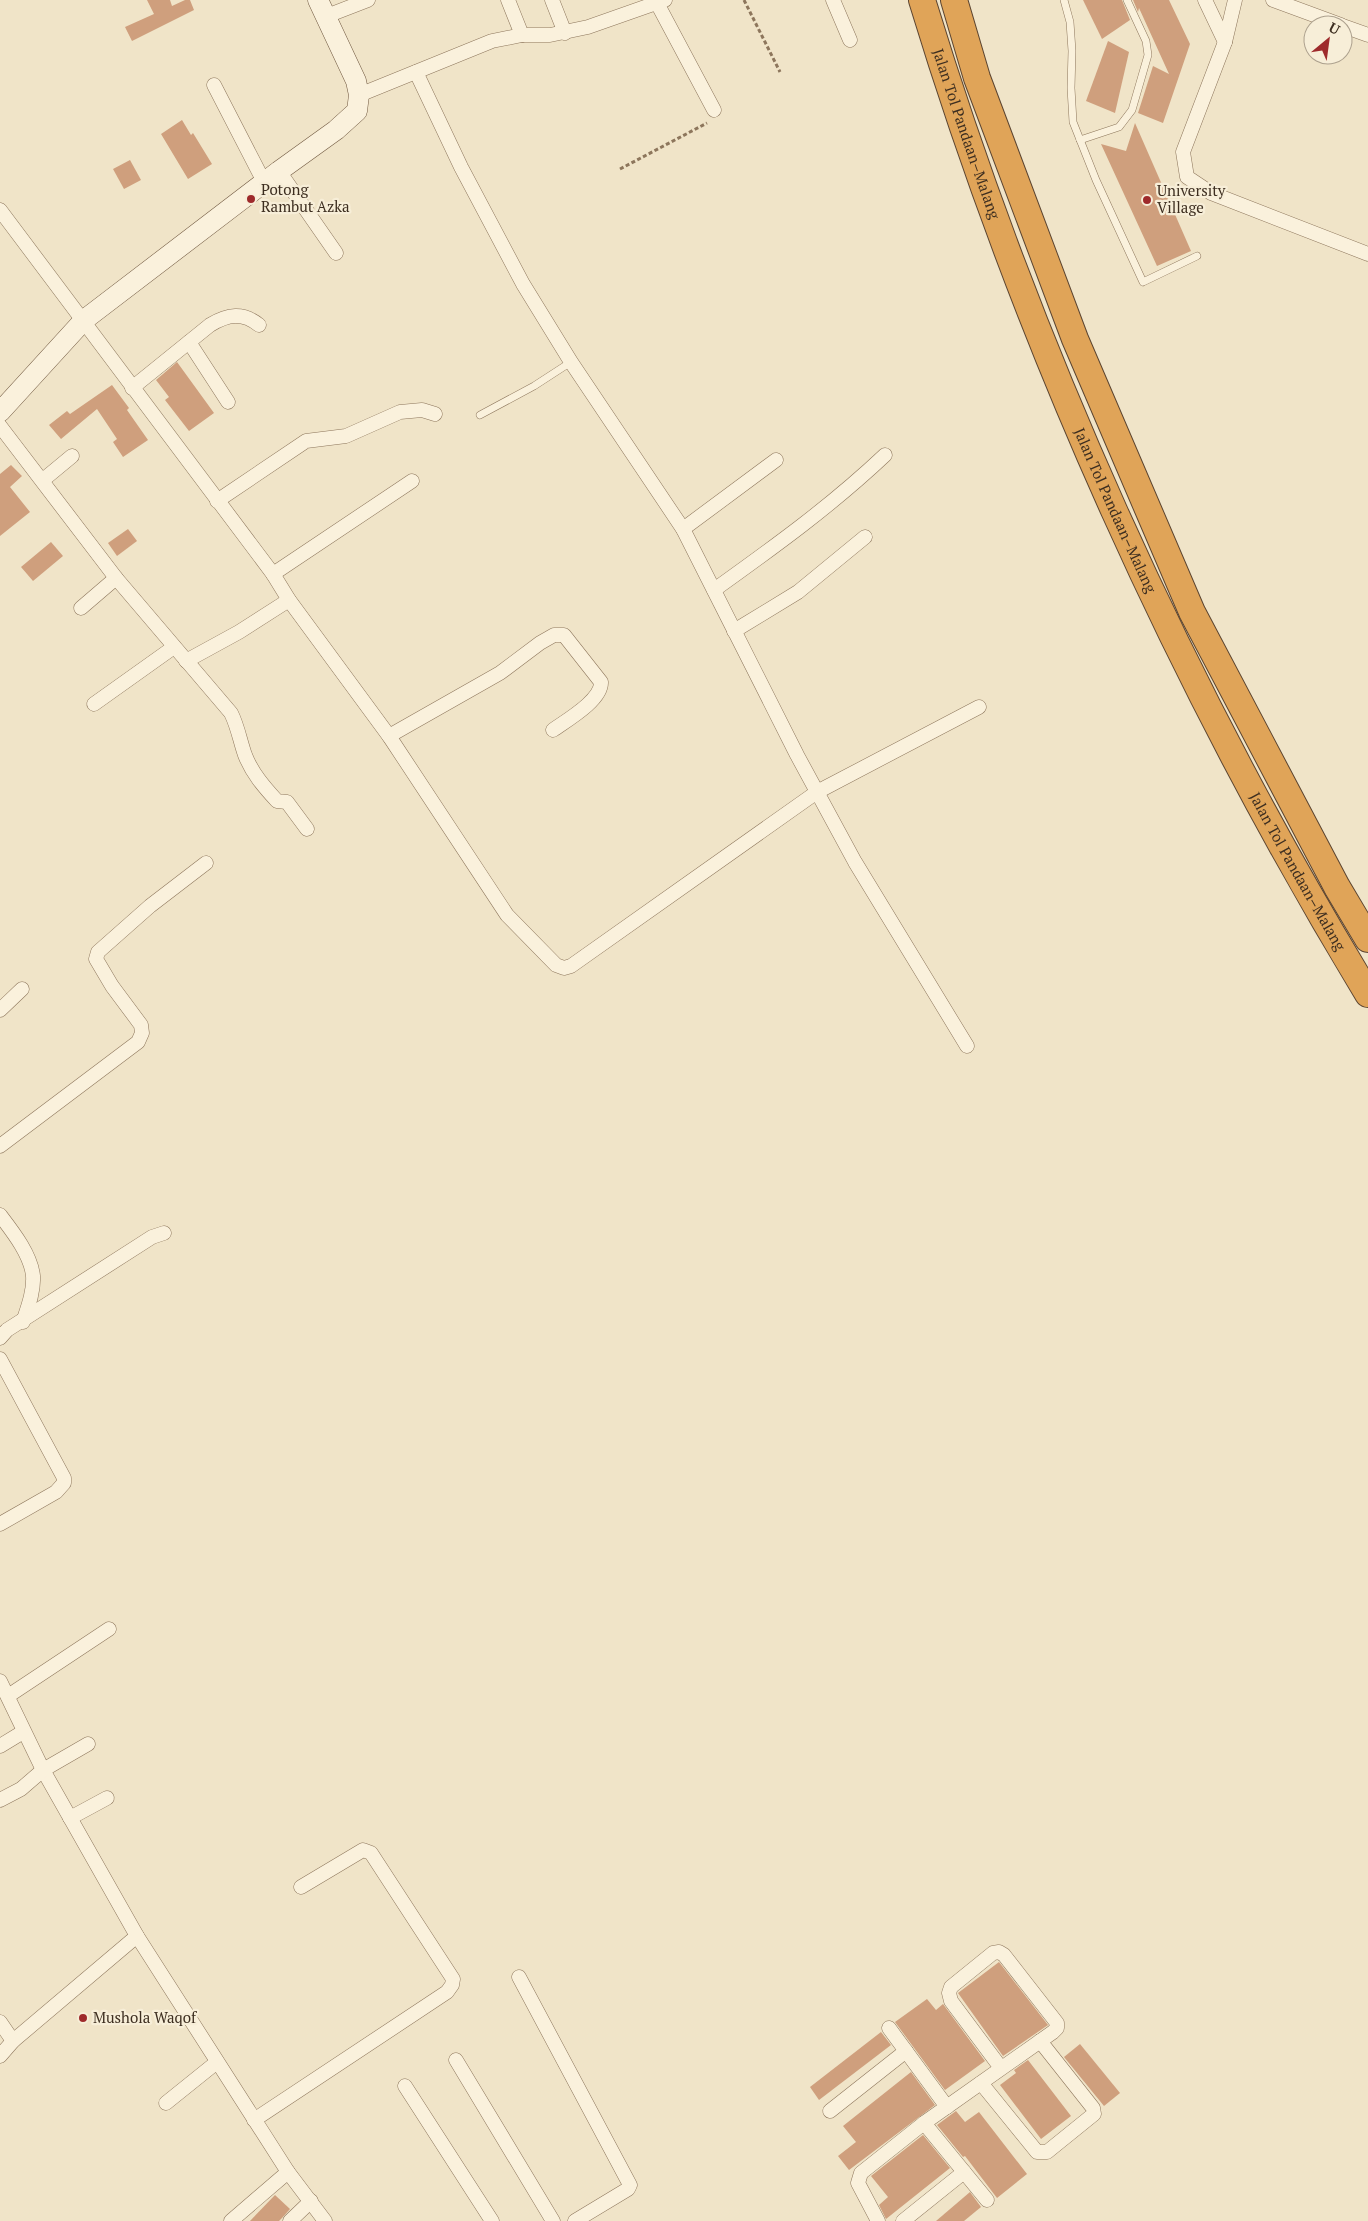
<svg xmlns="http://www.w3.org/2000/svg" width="1368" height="2221" viewBox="0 0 1368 2221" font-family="'PT Serif',serif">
<rect width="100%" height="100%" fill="#f0e4c8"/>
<g fill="#cf9f7d">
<path d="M 147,0 L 170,0 L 172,6 L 185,0 L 190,0 L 194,10 L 132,41 L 125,27 L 154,14 Z"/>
<path d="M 1083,0 L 1122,0 L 1130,20 L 1102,39 Z"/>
<path d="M 1133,0 L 1169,0 L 1190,44 L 1163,123 L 1138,113 L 1153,66 L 1169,74 L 1139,8 L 1138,12 Z"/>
<path d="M 1108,41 L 1129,52 L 1115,113 L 1086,101 Z"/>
<path d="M 182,120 L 191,135 L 193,133 L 212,164 L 188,179 L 161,134 Z"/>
<path d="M 1135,123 L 1191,251 L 1157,266 L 1101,144 L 1126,151 Z"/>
<path d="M 130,160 L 141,180 L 124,189 L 113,169 Z"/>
<path d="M 177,362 L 214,413 L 189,431 L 165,400 L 169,397 L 156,380 Z"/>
<path d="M 112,385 L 129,408 L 127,410 L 148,440 L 123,457 L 113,442 L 117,439 L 97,409 L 61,439 L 49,425 L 67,411 L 70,414 Z"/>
<path d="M 11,465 L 22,476 L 10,487 L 30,512 L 0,536 L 0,474 Z"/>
<path d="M 128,529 L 137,541 L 117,556 L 108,543 Z"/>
<path d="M 51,542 L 63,556 L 33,581 L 21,567 Z"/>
<path d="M 999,1962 L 1048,2025 L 1003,2056 L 958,1993 Z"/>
<path d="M 927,1999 L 936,2010 L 943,2004 L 985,2061 L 945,2090 L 895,2022 Z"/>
<path d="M 881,2032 L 891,2045 L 819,2100 L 810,2087 Z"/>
<path d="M 1080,2044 L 1120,2093 L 1104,2106 L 1064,2057 Z"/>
<path d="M 1028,2060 L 1071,2116 L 1041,2139 L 1000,2085 L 1016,2073 L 1014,2070 Z"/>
<path d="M 911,2072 L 935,2105 L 849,2170 L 838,2156 L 856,2142 L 843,2126 Z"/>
<path d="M 956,2111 L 965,2122 L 979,2112 L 1027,2174 L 997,2198 L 965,2156 L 963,2157 L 937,2125 Z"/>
<path d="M 923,2135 L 950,2168 L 886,2219 L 879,2205 L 888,2197 L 871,2176 Z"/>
<path d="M 970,2192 L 981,2207 L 964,2221 L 936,2221 Z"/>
<path d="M 275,2195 L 290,2209 L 282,2218 L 279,2221 L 250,2221 Z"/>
</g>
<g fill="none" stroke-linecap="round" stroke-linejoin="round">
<g stroke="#8d765c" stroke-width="8">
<g id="lane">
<path d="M 1064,0 L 1070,22 L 1072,51 L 1071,88 L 1073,122 L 1096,180 L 1143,282 L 1197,256"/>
<path d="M 1080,140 L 1119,127 L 1132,110 L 1148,55 L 1146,41 L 1127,0"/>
<path d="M 480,415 L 534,386 L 571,362"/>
</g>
</g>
<g stroke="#8d765c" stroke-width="15">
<g id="street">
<path d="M 508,0 L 522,35"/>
<path d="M 552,0 L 565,33"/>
<path d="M 833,0 L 850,40"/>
<path d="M 1205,0 L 1225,42"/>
<path d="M 1235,0 L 1225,42 L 1183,152 L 1187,177 L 1211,193 L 1368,254"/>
<path d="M 1273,0 L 1341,25"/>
<path d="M 657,3 L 714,110"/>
<path d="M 324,17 L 368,0"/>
<path d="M 1343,26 L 1368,35"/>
<path d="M 416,72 L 461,167 L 523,284 L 571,362 L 683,529 L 797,755 L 855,862 L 967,1046"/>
<path d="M 214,85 L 264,182"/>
<path d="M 359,95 L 492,41 L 522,35 L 550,35 L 588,27 L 665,0"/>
<path d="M 279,171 L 336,253"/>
<path d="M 0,210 L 273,574 L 289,600 L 389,736 L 507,915 L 556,965 L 564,968 L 571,966 L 817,792 L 979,707"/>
<path d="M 189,342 L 228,402"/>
<path d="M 132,388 L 210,325 C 228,314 243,312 259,325"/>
<path d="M 0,426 L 116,578 L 231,713 C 238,727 240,741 245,755 C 252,773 264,787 277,801 L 287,802 L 307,829"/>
<path d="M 43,480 L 72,456"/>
<path d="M 217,501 L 306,441 L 346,436 L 400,412 L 422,410 L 435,414"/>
<path d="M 683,529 L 776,460"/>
<path d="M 273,574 L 412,481"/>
<path d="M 714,590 C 774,547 831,506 885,455"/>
<path d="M 81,608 L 116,578"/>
<path d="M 734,631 L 798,592 L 865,537"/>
<path d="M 186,661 L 239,632 L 289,600"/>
<path d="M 94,704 L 174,647"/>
<path d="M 389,736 L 500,673 L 540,643 L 554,635 L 564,635 L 601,682 C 602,700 567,720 553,730"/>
<path d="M 0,1010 L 22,989"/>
<path d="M 0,1146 L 138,1042 L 142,1033 L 141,1025 L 112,986 L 96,959 L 98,952 L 150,906 L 206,863"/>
<path d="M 0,1215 C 13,1232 31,1255 33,1276 C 34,1291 28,1307 23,1322"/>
<path d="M 0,1338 L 7,1330 L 152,1237 L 164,1233"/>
<path d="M 0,1359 L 64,1478 L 64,1483 L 56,1492 L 0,1524"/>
<path d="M 0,1681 L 43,1770 L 137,1936 L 288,2172 L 325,2221"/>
<path d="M 8,1696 L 109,1629"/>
<path d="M 0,1746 L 23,1732"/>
<path d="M 0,1800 L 21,1789 L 43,1770 L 88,1744"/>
<path d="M 70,1818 L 107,1798"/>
<path d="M 519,1977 L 630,2185 L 628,2189 L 575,2221"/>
<path d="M 0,2022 L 13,2041"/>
<path d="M 889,2028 L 947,2107"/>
<path d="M 0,2056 L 13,2041 L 137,1936"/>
<path d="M 456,2060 L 553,2221"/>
<path d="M 981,2083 L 1037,2152 L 1047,2152 L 1094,2114 L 1093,2108 L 1040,2041"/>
<path d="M 405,2086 L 492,2221"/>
<path d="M 166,2103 L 217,2062"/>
<path d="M 830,2111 L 906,2051"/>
<path d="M 254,2120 L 447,1992 L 452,1985 L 453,1979 L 371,1853 L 363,1850 L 301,1887"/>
<path d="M 924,2123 L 987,2200"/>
<path d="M 231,2221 L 288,2172"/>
<path d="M 290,2221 L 311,2201"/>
<path d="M 878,2221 L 858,2183 L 861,2173 L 924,2123 L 1053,2032 L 1057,2028 L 1057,2023 L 1004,1955 L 999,1952 L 993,1953 L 951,1987 L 949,1993 L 951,2001 L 1001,2068"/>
<path d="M 903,2221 L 964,2172"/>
</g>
</g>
<g stroke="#6f573f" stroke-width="21">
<path id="secondary" d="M 0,412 L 84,320 L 279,171 L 336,130 L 357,111 L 359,95 L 356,81 L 318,0"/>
</g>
<g stroke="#5b4430" stroke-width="28">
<g id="highway">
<path id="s1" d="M 922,0 C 1027,345 1181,686 1368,994"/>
<path d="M 954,0 L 977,78 L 1075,339 L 1192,612 L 1337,887 L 1368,939"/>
</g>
</g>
<g stroke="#8d765c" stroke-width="3" stroke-dasharray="4 2.5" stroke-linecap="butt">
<path d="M 744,0 L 780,72"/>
<path d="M 620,169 L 707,123"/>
</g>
<use href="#lane" stroke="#faf1dc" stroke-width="7"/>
<use href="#street" stroke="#faf1dc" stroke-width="14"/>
<use href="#secondary" stroke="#faf1dc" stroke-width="20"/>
<use href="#highway" stroke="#e0a458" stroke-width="26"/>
</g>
<g fill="#9e2a2b" stroke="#f7eed8" stroke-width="2">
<circle cx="251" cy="199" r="5"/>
<circle cx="1147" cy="200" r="5"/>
<circle cx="83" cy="2018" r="5"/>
</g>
<g text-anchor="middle" stroke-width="4.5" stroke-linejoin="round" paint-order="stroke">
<g font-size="15" fill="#3d2e20" stroke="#f7eed8">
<text dy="5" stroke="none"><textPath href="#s1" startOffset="141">Jalan Tol Pandaan–Malang</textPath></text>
<text dy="5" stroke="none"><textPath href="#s1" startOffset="546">Jalan Tol Pandaan–Malang</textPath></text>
<text dy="5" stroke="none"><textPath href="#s1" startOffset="951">Jalan Tol Pandaan–Malang</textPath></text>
</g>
<g font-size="15" fill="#3d2e20" stroke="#f7eed8" text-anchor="start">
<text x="261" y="195">Potong<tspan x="261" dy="17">Rambut Azka</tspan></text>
<text x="1157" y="196">University<tspan x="1157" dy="17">Village</tspan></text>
<text x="93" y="2023">Mushola Waqof</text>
</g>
</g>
<g transform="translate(1328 40) rotate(29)"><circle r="24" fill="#f7eed8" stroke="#ada18e"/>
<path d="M0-4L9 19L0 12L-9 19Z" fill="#9e2a2b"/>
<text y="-8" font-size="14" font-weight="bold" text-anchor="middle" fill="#3d2e20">U</text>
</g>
</svg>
